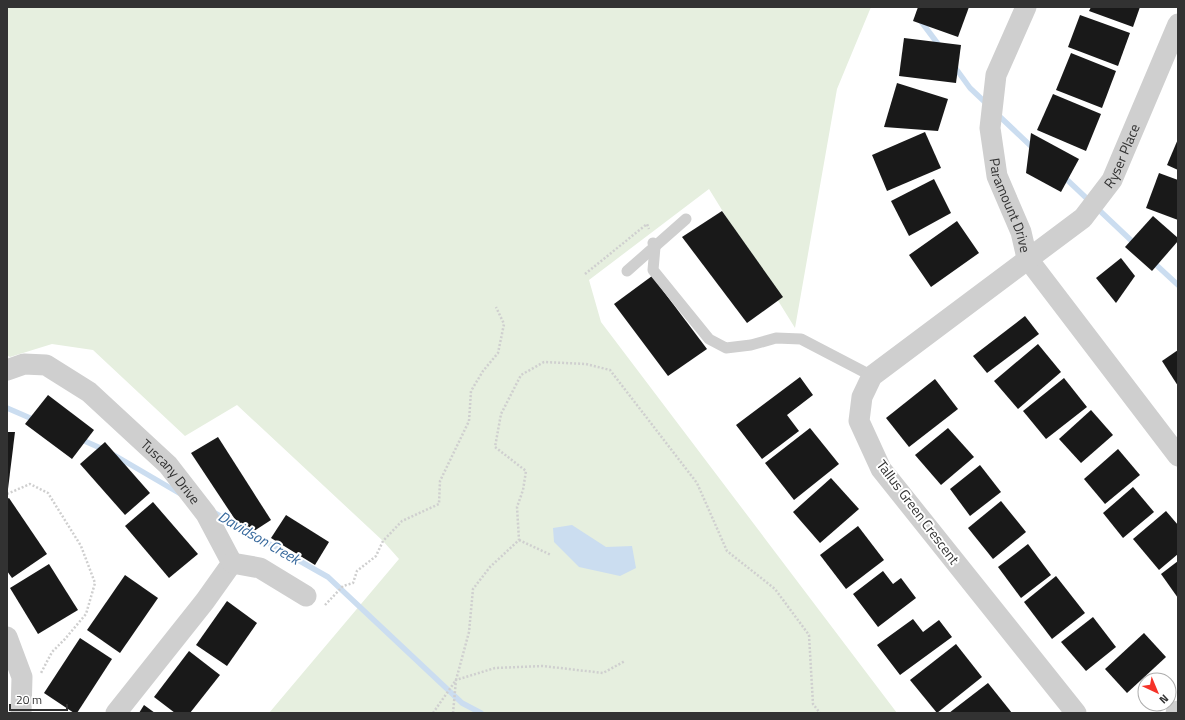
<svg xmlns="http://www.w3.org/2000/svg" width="1185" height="720" viewBox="0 0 1185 720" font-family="'Titillium Web',sans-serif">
<rect width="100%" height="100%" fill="#fff"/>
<path fill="#e6efdf" d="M 7,7 L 871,7 L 837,89 L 795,328 L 709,189 L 589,280 L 601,322 L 897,713 L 269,713 L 399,559 L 383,541 L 237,405 L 185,436 L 93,350 L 52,344 L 10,357 L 7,355 Z"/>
<path fill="#cbddf0" d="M 572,525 L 606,547 L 632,546 L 636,568 L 620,576 L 579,567 L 554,542 L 553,528 Z"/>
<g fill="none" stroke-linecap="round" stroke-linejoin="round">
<g stroke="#cbddf0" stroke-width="5.5">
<path d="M 921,7 L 920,20 L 941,48"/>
<path d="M 954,66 L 970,88 L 988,105"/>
<path d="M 997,114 L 1034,149"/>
<path d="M 1062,175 L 1136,245"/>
<path d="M 1152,261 L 1178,285"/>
<path d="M 7,408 L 37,421"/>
<path d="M 80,439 L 105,450"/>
<path d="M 114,455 L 179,493"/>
<path d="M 213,512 L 328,577 L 462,703 L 481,713"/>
</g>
</g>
<g fill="#191919">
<path d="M 918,7 L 969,7 L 958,37 L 913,21 Z"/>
<path d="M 1091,7 L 1140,7 L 1133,27 L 1089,11 Z"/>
<path d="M 1080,15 L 1130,33 L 1118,66 L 1068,47 Z"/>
<path d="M 904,38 L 961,45 L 956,83 L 899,76 Z"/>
<path d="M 1071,53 L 1116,71 L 1102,108 L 1056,90 Z"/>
<path d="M 897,83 L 948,99 L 938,131 L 884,127 Z"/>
<path d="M 1053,94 L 1101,114 L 1086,151 L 1037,130 Z"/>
<path d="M 925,132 L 941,168 L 887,191 L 872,155 Z"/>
<path d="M 1031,133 L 1079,159 L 1061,192 L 1026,173 Z"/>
<path d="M 1178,139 L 1178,170 L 1167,165 Z"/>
<path d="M 1159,173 L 1178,180 L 1178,220 L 1146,208 Z"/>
<path d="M 934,179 L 951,213 L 909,236 L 891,201 Z"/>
<path d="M 722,211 L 783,297 L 747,323 L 682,237 Z"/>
<path d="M 1153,216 L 1178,238 L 1178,241 L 1152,271 L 1125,247 Z"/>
<path d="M 957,221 L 979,253 L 931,287 L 909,255 Z"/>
<path d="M 1121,258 L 1135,276 L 1116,303 L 1096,278 Z"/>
<path d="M 652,276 L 707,349 L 668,376 L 614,304 Z"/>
<path d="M 1025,316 L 1039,334 L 987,373 L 973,356 Z"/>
<path d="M 1038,344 L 1061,372 L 1018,409 L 994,381 Z"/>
<path d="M 1178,350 L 1178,386 L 1162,361 Z"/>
<path d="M 800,377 L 813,395 L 787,415 L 799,431 L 762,459 L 736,425 Z"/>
<path d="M 1064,378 L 1087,407 L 1046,439 L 1023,411 Z"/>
<path d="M 935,379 L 958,409 L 909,447 L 886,418 Z"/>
<path d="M 48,395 L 94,430 L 72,459 L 25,424 Z"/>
<path d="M 1091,410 L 1113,435 L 1081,463 L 1059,439 Z"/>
<path d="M 810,428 L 839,464 L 794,500 L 765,463 Z"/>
<path d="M 948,428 L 974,457 L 941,485 L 915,455 Z"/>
<path d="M 7,432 L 15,432 L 8,489 L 7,489 Z"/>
<path d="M 218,437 L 271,520 L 246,536 L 191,453 Z"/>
<path d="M 105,442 L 150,493 L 125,515 L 80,464 Z"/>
<path d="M 1118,449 L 1140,475 L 1105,504 L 1084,479 Z"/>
<path d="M 980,465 L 1001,492 L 970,516 L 950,489 Z"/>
<path d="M 831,478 L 859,509 L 820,543 L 793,512 Z"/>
<path d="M 1133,487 L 1154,512 L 1123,538 L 1103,513 Z"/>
<path d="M 9,498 L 47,554 L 12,578 L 7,571 L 7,499 Z"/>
<path d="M 1001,501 L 1026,532 L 993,559 L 968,528 Z"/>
<path d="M 153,502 L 198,554 L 169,578 L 125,526 Z"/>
<path d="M 1166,511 L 1178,525 L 1178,554 L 1159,570 L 1133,539 Z"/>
<path d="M 286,515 L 329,542 L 315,565 L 271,538 Z"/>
<path d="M 858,526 L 884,560 L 846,589 L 820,555 Z"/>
<path d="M 1028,544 L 1051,575 L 1021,598 L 998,567 Z"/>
<path d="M 1178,561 L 1178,598 L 1161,574 Z"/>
<path d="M 49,564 L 78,610 L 38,634 L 10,588 Z"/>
<path d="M 883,571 L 893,584 L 901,578 L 916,598 L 878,627 L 853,594 Z"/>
<path d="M 125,575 L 158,598 L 120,653 L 87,630 Z"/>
<path d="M 1056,576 L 1085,613 L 1052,639 L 1024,602 Z"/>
<path d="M 227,601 L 257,623 L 227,666 L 196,645 Z"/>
<path d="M 1093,617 L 1116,647 L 1086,671 L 1061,642 Z"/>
<path d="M 913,619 L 923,632 L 939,620 L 952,637 L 900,675 L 877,645 Z"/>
<path d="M 1144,633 L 1166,657 L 1127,693 L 1105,669 Z"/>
<path d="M 80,638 L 112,659 L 77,713 L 74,713 L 44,693 Z"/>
<path d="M 956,644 L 982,677 L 937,713 L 910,680 Z"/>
<path d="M 189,651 L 220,675 L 190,713 L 175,713 L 154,697 Z"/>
<path d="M 988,683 L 1012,713 L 949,713 Z"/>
<path d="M 144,705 L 155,713 L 139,713 Z"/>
</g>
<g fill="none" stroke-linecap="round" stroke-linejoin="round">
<g stroke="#cfcfcf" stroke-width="2.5" stroke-dasharray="2 2" stroke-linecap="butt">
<path d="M 585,274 L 647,224 L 649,229"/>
<path d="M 7,494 L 30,484 L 48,493 L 81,546 L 95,583 L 86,614 L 65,639 L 52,652 L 41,673"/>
<path d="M 519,540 L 551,555"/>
<path d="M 325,605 L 343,586 L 353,583 L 357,571 L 376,556 L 383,541 L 402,521 L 439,504 L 440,481 L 469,421 L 471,391 L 483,371 L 498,353 L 504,324 L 496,307"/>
<path d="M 433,713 L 456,680 L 469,632 L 473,589 L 490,567 L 519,540 L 517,507 L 523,490 L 526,471 L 495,447 L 501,414 L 521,375 L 544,362 L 586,364 L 610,370 L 697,483 L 727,551 L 775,589 L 809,635 L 813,704 L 820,713"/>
<path d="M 453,713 L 456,680 L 495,668 L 543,666 L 603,673 L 625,661"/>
</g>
<g stroke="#cfcfcf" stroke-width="11">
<path d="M 653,243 L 655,247 L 653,270 L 709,339 L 726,348 L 751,345 L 776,338 L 801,339 L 872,376"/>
<path d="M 627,271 L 686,219"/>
</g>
<g stroke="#cfcfcf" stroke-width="21">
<path id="s1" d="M 1026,7 L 996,75 L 990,128 L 997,176 L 1021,232 L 1027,258 L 1178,456"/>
<path id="s2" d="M 7,370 L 24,364 L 46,365 L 89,392 L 168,465 L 206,514 L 232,563 L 205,601 L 116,713"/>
<path d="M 232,563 L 260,568 L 306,596"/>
<path d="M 7,637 L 22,677 L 21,713"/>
<path id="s3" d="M 1076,713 L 881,469 L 859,421 L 862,397 L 872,376 L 1083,218 L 1112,180 L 1178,24"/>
<path d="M 1176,713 L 1178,711"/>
</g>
</g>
<g text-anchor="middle" stroke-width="4" stroke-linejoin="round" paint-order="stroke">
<g font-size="14" fill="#323232" stroke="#fff">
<text dy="5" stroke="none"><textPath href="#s3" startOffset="750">Ryser Place</textPath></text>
<text dy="5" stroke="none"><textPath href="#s1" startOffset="208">Paramount Drive</textPath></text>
<text dy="5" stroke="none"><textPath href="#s2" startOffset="205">Tuscany Drive</textPath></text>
<text transform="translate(918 512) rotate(53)" y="5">Tallus Green Crescent</text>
</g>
<g font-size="15" font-style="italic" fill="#37699d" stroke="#fff">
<text transform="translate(259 538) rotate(30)" y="5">Davidson Creek</text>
</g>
</g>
<rect width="1185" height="720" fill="none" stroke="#323232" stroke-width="16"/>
<g transform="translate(1157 692) rotate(136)"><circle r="19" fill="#ffffff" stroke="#adadad"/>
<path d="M0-3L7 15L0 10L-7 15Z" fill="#f53228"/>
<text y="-6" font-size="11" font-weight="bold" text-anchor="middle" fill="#323232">N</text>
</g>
<path d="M10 704v6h57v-6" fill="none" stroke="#323232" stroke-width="2"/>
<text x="16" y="704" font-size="12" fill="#323232" stroke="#ffffff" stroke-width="3" paint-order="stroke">20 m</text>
</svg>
